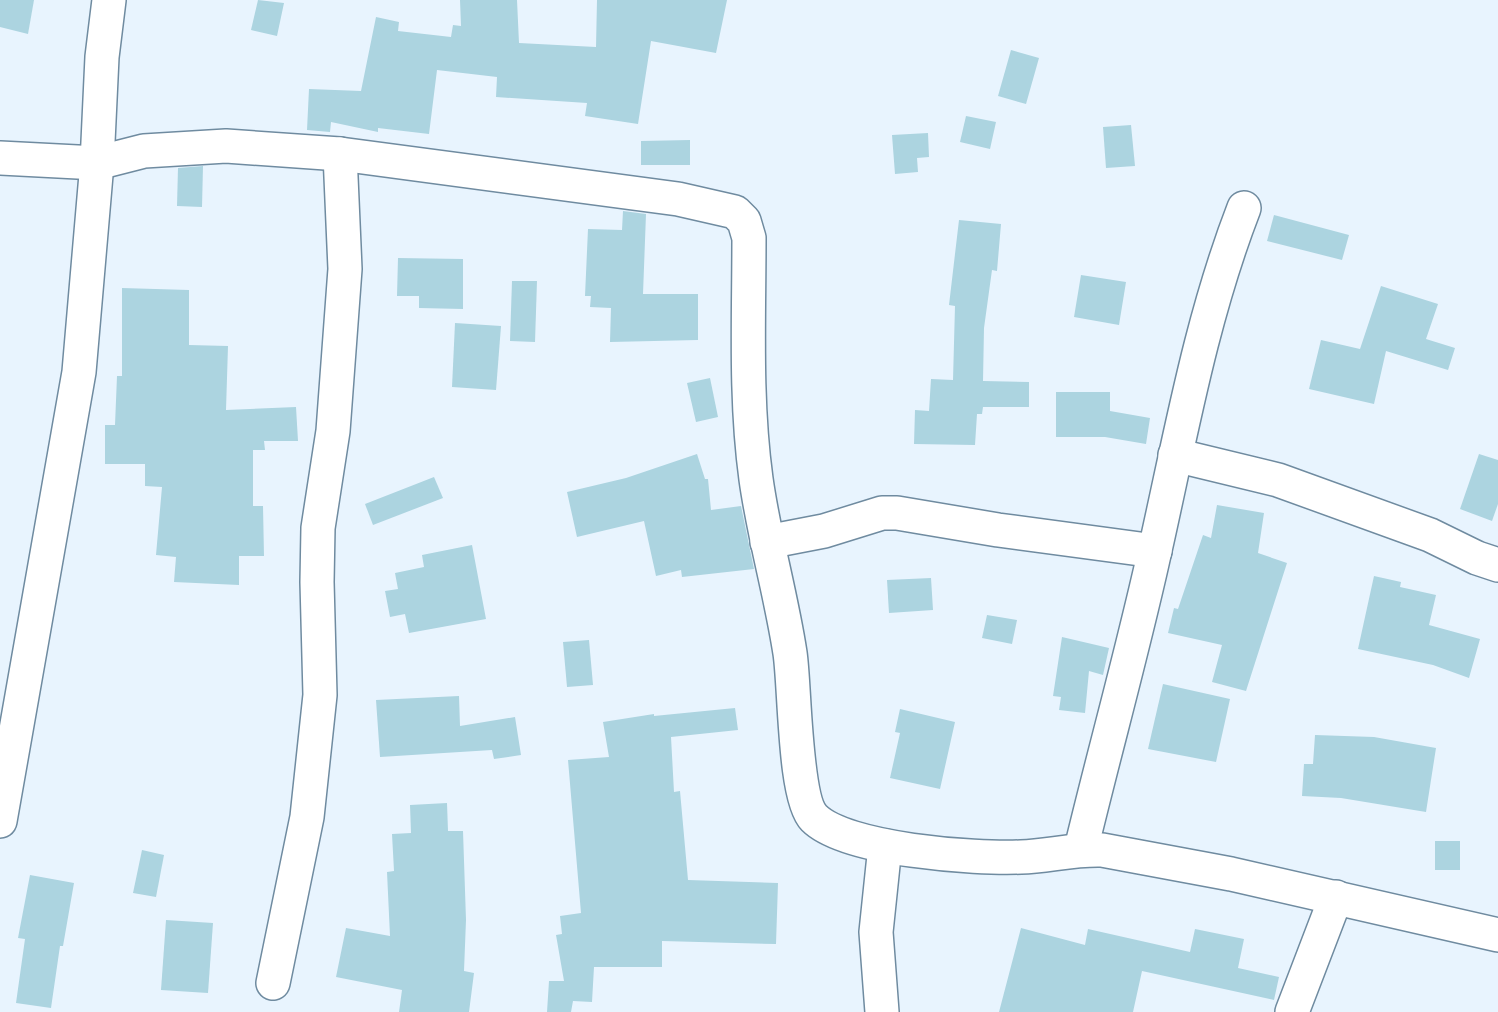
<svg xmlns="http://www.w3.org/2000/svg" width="1498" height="1012" viewBox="0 0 1498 1012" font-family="'Zilla Slab',serif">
<rect width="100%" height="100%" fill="#e8f4fe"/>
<g fill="#acd4e0">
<path d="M 0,0 L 34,0 L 28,34 L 0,27 Z"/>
<path d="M 258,0 L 284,3 L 277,36 L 251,30 Z"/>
<path d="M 460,0 L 517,0 L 519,43 L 596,47 L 597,0 L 727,0 L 716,53 L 651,41 L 638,124 L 585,116 L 587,103 L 496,97 L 497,77 L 437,70 L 429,134 L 378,128 L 378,132 L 331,122 L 330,132 L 307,130 L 309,89 L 361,91 L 376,17 L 399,22 L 398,31 L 451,37 L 453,25 L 461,26 Z"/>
<path d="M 1011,50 L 1039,58 L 1026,104 L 998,96 Z"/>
<path d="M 966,116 L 996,122 L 990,149 L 960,142 Z"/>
<path d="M 1131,125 L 1135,166 L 1106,168 L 1103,127 Z"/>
<path d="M 928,133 L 929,157 L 917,158 L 918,172 L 895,174 L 892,135 Z"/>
<path d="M 690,140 L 690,165 L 641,165 L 641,141 Z"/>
<path d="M 203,166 L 202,207 L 177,206 L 178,168 Z"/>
<path d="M 623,211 L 646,214 L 643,294 L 698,294 L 698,340 L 610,342 L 611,308 L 590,307 L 591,296 L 585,296 L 588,229 L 622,230 Z"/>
<path d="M 1274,215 L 1349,235 L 1342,260 L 1267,241 Z"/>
<path d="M 959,220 L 1001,224 L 997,271 L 992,270 L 984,328 L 983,381 L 1029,382 L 1029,407 L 983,407 L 982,414 L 977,414 L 975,445 L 914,444 L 915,410 L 929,411 L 931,379 L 953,380 L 955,306 L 949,305 Z"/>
<path d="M 398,258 L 463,259 L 463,309 L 419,308 L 419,296 L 397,296 Z"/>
<path d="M 1081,275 L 1126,282 L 1119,325 L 1074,317 Z"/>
<path d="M 512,281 L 537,281 L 535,342 L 510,341 Z"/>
<path d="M 1381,286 L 1438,304 L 1426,339 L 1455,348 L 1448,370 L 1386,351 L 1374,404 L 1309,389 L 1321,340 L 1360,349 Z"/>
<path d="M 122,288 L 189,290 L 189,345 L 228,346 L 226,410 L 296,407 L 298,441 L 264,441 L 265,450 L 253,450 L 253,506 L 263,506 L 264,556 L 239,556 L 239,585 L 174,582 L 176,557 L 156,555 L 162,487 L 145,486 L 145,464 L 105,464 L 105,425 L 115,425 L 117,376 L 122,376 Z"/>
<path d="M 455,323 L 501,326 L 496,390 L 452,387 Z"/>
<path d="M 710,378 L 718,417 L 696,422 L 687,383 Z"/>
<path d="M 1056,392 L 1110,392 L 1110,411 L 1150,418 L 1146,444 L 1105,437 L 1056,437 Z"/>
<path d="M 697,454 L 705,479 L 708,479 L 711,510 L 741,506 L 754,569 L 682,577 L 681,570 L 656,576 L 644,521 L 577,537 L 567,492 L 626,478 Z"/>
<path d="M 1479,454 L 1498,460 L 1498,504 L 1492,521 L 1460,509 Z"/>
<path d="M 434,477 L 443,498 L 373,525 L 365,504 Z"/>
<path d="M 1217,505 L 1264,513 L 1258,553 L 1287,563 L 1246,691 L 1212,682 L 1222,645 L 1168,633 L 1174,608 L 1178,609 L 1203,535 L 1211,538 Z"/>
<path d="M 472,545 L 486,619 L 409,633 L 405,614 L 390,617 L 385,591 L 398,589 L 395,573 L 424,567 L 422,555 Z"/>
<path d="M 1374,576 L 1401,582 L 1400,587 L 1436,595 L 1429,625 L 1480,639 L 1469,678 L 1433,665 L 1358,649 Z"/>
<path d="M 931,578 L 933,610 L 889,613 L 887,580 Z"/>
<path d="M 987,615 L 1017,620 L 1012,644 L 982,638 Z"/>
<path d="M 1062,637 L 1109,648 L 1103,675 L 1089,671 L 1085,713 L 1059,710 L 1061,697 L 1053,696 Z"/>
<path d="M 589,640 L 593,685 L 567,687 L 563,642 Z"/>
<path d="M 1163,684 L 1230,699 L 1216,762 L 1148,749 Z"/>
<path d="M 459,696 L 460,726 L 515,717 L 521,755 L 494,759 L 492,750 L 380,757 L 376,700 Z"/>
<path d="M 735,708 L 738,730 L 671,737 L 674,792 L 680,791 L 688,880 L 778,883 L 776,944 L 662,941 L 662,967 L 594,967 L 592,1002 L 573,1001 L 571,1012 L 547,1012 L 549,981 L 564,981 L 556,935 L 562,934 L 560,916 L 581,913 L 568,760 L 609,757 L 603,722 L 654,714 L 654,716 Z"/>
<path d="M 900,709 L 955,722 L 940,789 L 890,778 L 900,733 L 895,732 Z"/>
<path d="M 1315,735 L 1374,737 L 1436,748 L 1426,812 L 1341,798 L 1302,796 L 1304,764 L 1313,764 Z"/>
<path d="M 447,803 L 448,831 L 463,831 L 466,920 L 464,971 L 474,973 L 469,1012 L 399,1012 L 402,990 L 336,977 L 346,928 L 390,936 L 387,872 L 394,871 L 392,834 L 411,833 L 410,805 Z"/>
<rect x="1435" y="841" width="25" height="29"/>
<path d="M 142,850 L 164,855 L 156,897 L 133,893 Z"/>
<path d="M 30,875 L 74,883 L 63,946 L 60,946 L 51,1008 L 16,1003 L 25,939 L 18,938 Z"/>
<path d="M 166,920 L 213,923 L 208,993 L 161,990 Z"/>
<path d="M 1021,928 L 1085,945 L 1088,929 L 1190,952 L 1195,929 L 1244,939 L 1238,968 L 1279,977 L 1274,1000 L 1142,971 L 1133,1012 L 999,1012 Z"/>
</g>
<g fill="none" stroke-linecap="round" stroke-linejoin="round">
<g stroke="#6f8ba0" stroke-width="36">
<g id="minor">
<path d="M 0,158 L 97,163 L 144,151 L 226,146 L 340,154 L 678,199 L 735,212 L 744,221 L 749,238 C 749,318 745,399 756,479 C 764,537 781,594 790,653 C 795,685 794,798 814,818 C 846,850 975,859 1021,857 C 1048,856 1074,849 1102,850 L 1231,874 L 1498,935"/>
<path d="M 1175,455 L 1278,480 L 1430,535 L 1477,558 L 1498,565"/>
<path d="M 767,542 L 824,531 L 882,513 L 897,513 L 998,530 L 1155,551"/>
<path d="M 0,821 L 79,372 L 97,163 L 102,57 L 109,0"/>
<path d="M 1081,849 C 1105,749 1133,650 1155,550 C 1181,434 1201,319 1244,208"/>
<path d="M 273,983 L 307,817 L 320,695 L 317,582 L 318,528 L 333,431 L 345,269 L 340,154"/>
<path d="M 882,1012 L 876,932 L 885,846"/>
<path d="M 1292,1012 L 1336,897"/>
</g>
</g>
<use href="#minor" stroke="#fff" stroke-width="33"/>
</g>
</svg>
